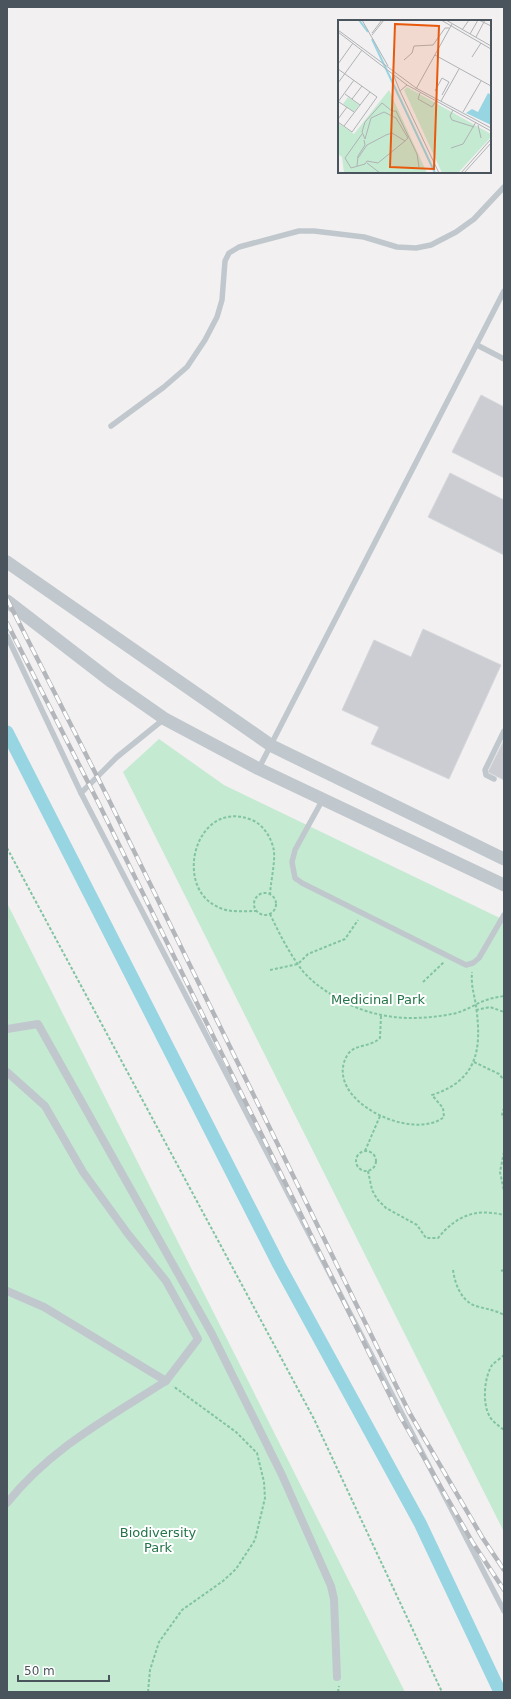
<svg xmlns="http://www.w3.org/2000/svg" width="511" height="1699" viewBox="0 0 511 1699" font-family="'DejaVu Sans',sans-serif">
<rect width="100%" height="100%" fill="#f2f0f1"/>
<g fill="#c5ead2">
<path d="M 159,739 L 224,785 L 504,920 L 504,1532 L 123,772 Z"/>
<path d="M 7,903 L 405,1692 L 7,1692 Z"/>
</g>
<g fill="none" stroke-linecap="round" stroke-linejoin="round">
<path stroke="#97d5e2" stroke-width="13" d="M 7,732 L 279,1265 L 420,1523 L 500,1692"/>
</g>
<g fill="#cbcdd2" stroke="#d5d7db">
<path d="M 481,395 L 504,407 L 504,478 L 452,452 Z"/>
<path d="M 450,473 L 504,500 L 504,555 L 428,517 Z"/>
<path d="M 423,629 L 501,665 L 449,779 L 371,744 L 379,727 L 342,710 L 374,640 L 411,657 Z"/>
<path d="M 504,740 L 504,780 L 488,772 Z"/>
</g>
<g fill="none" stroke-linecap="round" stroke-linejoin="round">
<g stroke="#80c4a1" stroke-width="2" stroke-dasharray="3 2" stroke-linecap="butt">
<path d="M 7,848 L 314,1419 L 442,1692"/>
<circle cx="265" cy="904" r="11"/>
<path d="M 257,911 C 244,911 229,913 218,907 C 172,887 196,797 252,820 C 264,825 272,839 274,851 C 275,864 271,880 270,894"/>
<path d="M 270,914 C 279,933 289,953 302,970 C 310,980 321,988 332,995 C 370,1019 409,1022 452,1014 C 464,1012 475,1004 486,1000 C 492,998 498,997 504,996"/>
<path d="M 270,970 L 298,964 L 308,954 L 345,939 L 358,920"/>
<path d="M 423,982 L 444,962"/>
<path d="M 476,1010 L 490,1007 L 504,1012"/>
<path d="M 381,1016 L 380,1038 C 371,1047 355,1044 348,1054 C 320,1098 411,1143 444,1117 L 443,1108 L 432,1095 C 478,1080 482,1049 476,1006 C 474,992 471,988 472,972"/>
<path d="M 474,1062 L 499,1074 L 504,1080"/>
<path d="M 504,1108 L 502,1114 L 504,1119"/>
<circle cx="366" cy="1161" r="10"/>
<path d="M 365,1151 L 380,1116"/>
<path d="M 504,1152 L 500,1172 L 504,1191"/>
<path d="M 368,1171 L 372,1190 L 377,1199 L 386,1208 L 417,1225 L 426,1238 L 438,1238 C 456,1216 475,1208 504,1215"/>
<path d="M 453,1270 C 455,1284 461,1301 476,1306 C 486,1309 495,1310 504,1315"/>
<path d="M 501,1271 L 504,1270"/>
<path d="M 504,1355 C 501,1358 495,1362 492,1365 C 484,1378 482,1404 490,1417 C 493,1422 499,1426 504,1430"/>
<path d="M 148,1692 L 150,1670 L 159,1642 L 182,1610 L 223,1581 L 236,1569 L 255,1540 L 265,1498 L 264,1482 L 257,1453 L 236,1432 L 173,1386"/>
<path d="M 338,1692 L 339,1686"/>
</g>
<g stroke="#c0c8cd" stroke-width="5.5">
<path d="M 477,345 L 504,359"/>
<path d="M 111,426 L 164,387 L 187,367 L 205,340 L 217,317 L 222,300 L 225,261 L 229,253 L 239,247 L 299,231 L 314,231 L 364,237 L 397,247 L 416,248 L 431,245 L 456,232 L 474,219 L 504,187"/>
<path d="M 7,636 L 81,793"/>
<path d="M 164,719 L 117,757 L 81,793 L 504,1611"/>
<path d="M 259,768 L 504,291"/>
<path d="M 494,779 L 486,775 L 485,770 L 504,731"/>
<path d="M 323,799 L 295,850 L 292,862 L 295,878 L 302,883 L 466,965 L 473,963 L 479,958 L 504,915"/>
</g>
<g stroke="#c0c8cd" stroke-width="8">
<path d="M 7,1029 L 38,1024 L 212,1334 L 282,1475 L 331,1586 L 334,1599 L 337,1677"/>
<path d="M 7,1072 L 45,1106 L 83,1172 L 128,1234 L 166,1281 L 198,1339 L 166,1381 L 44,1307 L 7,1291"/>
<path d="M 7,1503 C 51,1448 108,1418 166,1381"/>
</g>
<g stroke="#c0c8cd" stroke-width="13">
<path d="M 7,562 L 272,746 L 504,859"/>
<path d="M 7,601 L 112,682 L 165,719 L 259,769 L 504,885"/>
</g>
<g stroke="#b3b6ba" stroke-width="4.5">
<g id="rail">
<path d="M 7,599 L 107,796 L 409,1412 L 482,1537 L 504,1570"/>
<path d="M 7,623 L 97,800 L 400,1416 L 473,1543 L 504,1590"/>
</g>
</g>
<use href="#rail" stroke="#fff" stroke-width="3" stroke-dasharray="9" stroke-linecap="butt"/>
</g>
<g text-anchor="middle" stroke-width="4" stroke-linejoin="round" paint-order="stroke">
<g font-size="13" fill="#237549" stroke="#fff">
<text x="378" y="1004">Medicinal Park</text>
<text x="158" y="1537">Biodiversity<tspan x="158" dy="15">Park</tspan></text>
</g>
</g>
<g transform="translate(338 20)">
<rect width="153" height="153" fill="#f2f0f1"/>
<path d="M 69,67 L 153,114 L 152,118 L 120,153 L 104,153 L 66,70 ZM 51,70 L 89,153 L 6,153 L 4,137 L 0,134 L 0,103 L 16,114 ZM 10,77 L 21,85 L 16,92 L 5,84 Z" fill="#c5ead2"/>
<path d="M 150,73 L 153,75 L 153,105 L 128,93 L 134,89 L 140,92 Z" fill="#97d5e2"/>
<path fill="none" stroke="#97d5e2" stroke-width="2" d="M 21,0 L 30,12M 34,19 L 97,153"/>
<path fill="none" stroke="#afb2b5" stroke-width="1" d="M 24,0 L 50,46M 103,0 L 153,29M 108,0 L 153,26M 141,0 L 153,6M 0,10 L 78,68 L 153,108M 124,10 L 131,0M 0,12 L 69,65 L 153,111M 34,13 L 44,0M 132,14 L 140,0M 34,15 L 46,0M 138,17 L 147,0M 97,35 L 153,66M 134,37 L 143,23M 66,40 L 74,33 L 76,26 L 95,25 L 107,8 L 111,8M 0,44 L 15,23M 0,49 L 39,77 L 14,112 L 0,102M 55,54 L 62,71M 0,63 L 24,30M 69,65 L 62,71 L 101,153M 78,69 L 114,4M 97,71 L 104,58 L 111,62 L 104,75M 82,73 L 80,79 L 94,87 L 98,81M 7,74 L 22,85M 14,79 L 24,66M 103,81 L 121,49M 0,82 L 16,60M 1,82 L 16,92M 115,90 L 112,96 L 114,100 L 136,107M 125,92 L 143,61M 0,99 L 9,87M 140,105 L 143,118M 6,106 L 32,72M 24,114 L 7,138 L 13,148 L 27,144 L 29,141 L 40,143 L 67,121M 113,128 L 125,124 L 138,102M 20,138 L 29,125 L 48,115 L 54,113 L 67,121 L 70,118 L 58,98 L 46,92 L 33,98 L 27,119 L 24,112 L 27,102 L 44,83 L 54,91 L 58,91 L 79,134 L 81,147M 29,143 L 42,153M 19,146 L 20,136 L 27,125 L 26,120M 123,153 L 153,119M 126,153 L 153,123"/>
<path fill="#e8590c" fill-opacity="0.15" stroke="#e8590c" stroke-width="2" d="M 57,4 L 101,6 L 96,149 L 52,147 Z"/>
<rect width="153" height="153" fill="none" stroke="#4a545c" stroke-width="2"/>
</g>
<rect width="511" height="1699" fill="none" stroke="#4a545c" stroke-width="16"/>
<path d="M18 1675v6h91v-6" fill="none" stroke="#4a545c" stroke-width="2"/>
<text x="24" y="1675" font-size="12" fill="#4a545c" stroke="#ffffff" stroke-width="3" paint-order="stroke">50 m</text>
</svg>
